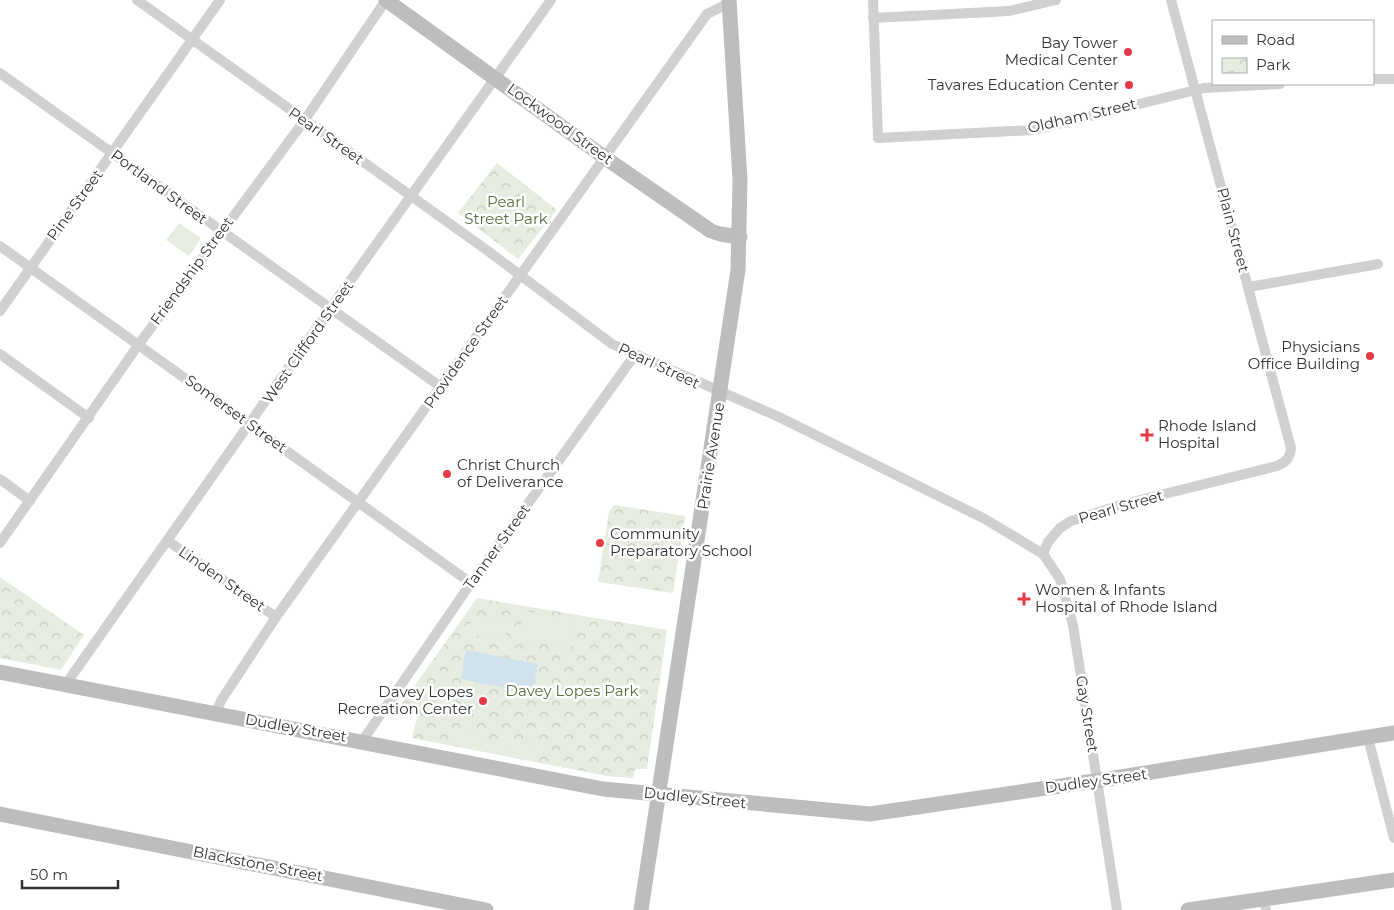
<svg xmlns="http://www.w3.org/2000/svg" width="1394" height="910" viewBox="0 0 1394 910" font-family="Montserrat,sans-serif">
<defs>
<pattern id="park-crowns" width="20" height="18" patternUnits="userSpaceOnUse" patternTransform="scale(1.25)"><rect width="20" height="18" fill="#e6ecdf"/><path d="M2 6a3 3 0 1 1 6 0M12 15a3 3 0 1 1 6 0" fill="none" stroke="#c6cbc0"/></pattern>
</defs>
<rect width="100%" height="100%" fill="#fff"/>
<g fill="url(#park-crowns)">
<path d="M 497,163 L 557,210 L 518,259 L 458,213 Z"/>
<path d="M 614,505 L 685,516 L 673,593 L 598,582 L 609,512 Z"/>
<path d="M 0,577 L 84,635 L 61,670 L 0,658 Z"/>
<path d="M 477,598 L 667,630 L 647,769 L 635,769 L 633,778 L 607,776 L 412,738 L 419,710 L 401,705 Z"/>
</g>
<g fill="#e6ecdf">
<path d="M 179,223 L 201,238 L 189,256 L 166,240 Z"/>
<path d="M 523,611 L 576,620 L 571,649 L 518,640 Z"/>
<path d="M 472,615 L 507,619 L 505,641 L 469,634 Z"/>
<path d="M 459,728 L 482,732 L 481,739 L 513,745 L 514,739 L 537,743 L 533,761 L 456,746 Z"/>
</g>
<path fill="#cfe2ee" d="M 466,650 L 538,664 L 532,693 L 461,679 Z"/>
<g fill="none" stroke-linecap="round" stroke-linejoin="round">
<g stroke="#d0d0d0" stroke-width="10">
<path d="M 137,0 L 488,251 L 612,344 L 779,417 L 985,519 L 1043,554 L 1060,579 L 1073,625 L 1117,910"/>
<path d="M 873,0 L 878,138 L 1034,130 L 1204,88 L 1280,84"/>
<path d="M 873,18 L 1009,11 L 1056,0"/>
<path d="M 0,73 L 441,387"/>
<path d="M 1373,79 L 1394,79"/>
<path d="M 0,246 L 471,583"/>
<path d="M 1249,287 L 1378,264"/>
<path d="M 0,311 L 220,0"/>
<path d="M 0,354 L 89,418"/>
<path d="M 0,479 L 30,501"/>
<path d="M 168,541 L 276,617"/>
<path d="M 0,543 L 139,344 L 304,121 L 386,0"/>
<path d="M 1043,554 L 1048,542 L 1060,528 L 1071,521 L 1120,505 L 1277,466 C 1286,462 1290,458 1291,448 L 1171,0"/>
<path d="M 66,684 L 330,309 L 551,0"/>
<path d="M 215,713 L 222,699 L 276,617 L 707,14 L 729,3"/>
<path d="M 1368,738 L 1394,838"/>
<path d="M 363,740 L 471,583 L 634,356"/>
<path d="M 1264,899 L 1266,910"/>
</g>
<g stroke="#bdbdbd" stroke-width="15">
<path d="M 386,0 L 604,157 L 711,231 L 720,234 L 740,237"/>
<path d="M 0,672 L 603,789 L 870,814 L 1108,779 L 1394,733"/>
<path d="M 0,814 L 486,910"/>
<path d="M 641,910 L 738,270 L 740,180 L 729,0"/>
<path d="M 1188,910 L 1394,880"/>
</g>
</g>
<g fill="#e63946" stroke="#fff" stroke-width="2">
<circle cx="1128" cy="52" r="5"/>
<circle cx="1129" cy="85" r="5"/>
<circle cx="1370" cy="356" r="5"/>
<path d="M1144.5 427.5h5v5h5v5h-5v5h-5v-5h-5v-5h5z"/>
<circle cx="447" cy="474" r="5"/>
<circle cx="600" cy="543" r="5"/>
<path d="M1021.5 591.5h5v5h5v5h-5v5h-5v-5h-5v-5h5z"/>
<circle cx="483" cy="701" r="5"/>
</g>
<g text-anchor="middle" stroke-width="5" stroke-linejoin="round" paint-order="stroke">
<g font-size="15" fill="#333" stroke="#fff" text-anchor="end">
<text x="1118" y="48">Bay Tower<tspan x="1118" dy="17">Medical Center</tspan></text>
<text x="1119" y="90">Tavares Education Center</text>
<text x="1360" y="352">Physicians<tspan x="1360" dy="17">Office Building</tspan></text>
<text x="1158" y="431" text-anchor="start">Rhode Island<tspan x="1158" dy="17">Hospital</tspan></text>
<text x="457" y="470" text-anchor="start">Christ Church<tspan x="457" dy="17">of Deliverance</tspan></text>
<text x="610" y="539" text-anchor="start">Community<tspan x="610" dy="17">Preparatory School</tspan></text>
<text x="1035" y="595" text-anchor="start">Women &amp; Infants<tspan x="1035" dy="17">Hospital of Rhode Island</tspan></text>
<text x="473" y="697">Davey Lopes<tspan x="473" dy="17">Recreation Center</tspan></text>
</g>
<g font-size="15" fill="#333" stroke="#fff">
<text transform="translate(1082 116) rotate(-13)" y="5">Oldham Street</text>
<text transform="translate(560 124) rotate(36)" y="5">Lockwood Street</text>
<text transform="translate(326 136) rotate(35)" y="5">Pearl Street</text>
<text transform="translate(159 187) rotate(36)" y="5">Portland Street</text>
<text transform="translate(75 205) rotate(-54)" y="5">Pine Street</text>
<text transform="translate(1233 230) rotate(75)" y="5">Plain Street</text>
<text transform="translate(192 271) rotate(-54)" y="5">Friendship Street</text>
<text transform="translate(308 342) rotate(-55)" y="5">West Clifford Street</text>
<text transform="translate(466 352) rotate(-55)" y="5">Providence Street</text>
<text transform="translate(659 366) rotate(25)" y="5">Pearl Street</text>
<text transform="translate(236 414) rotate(36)" y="5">Somerset Street</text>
<text transform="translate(711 456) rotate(-81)" y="5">Prairie Avenue</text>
<text transform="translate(1121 507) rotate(-16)" y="5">Pearl Street</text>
<text transform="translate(497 547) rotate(-54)" y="5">Tanner Street</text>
<text transform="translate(222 579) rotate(35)" y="5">Linden Street</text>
<text transform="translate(1087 714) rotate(81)" y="5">Gay Street</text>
<text transform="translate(296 728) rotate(10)" y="5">Dudley Street</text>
<text transform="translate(1096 781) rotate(-8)" y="5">Dudley Street</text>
<text transform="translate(695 798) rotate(6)" y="5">Dudley Street</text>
<text transform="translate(258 864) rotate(11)" y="5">Blackstone Street</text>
</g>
<g font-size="15" fill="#56703f" stroke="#fff">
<text x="506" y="207">Pearl<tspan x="506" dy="17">Street Park</tspan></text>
<text x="572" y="696">Davey Lopes Park</text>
</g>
</g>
<rect x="1212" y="20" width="162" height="65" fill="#ffffff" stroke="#adadad"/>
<rect x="1222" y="36" width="25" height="8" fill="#bdbdbd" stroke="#adadad"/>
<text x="1256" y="45" font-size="15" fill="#333333">Road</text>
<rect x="1222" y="58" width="25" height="15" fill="url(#park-crowns)" stroke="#adadad"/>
<text x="1256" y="70" font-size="15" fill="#333333">Park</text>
<path d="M22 880v8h96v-8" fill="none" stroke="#333333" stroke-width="2.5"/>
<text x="30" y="880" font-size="15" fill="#333333" stroke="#ffffff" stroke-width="4" paint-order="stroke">50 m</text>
</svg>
